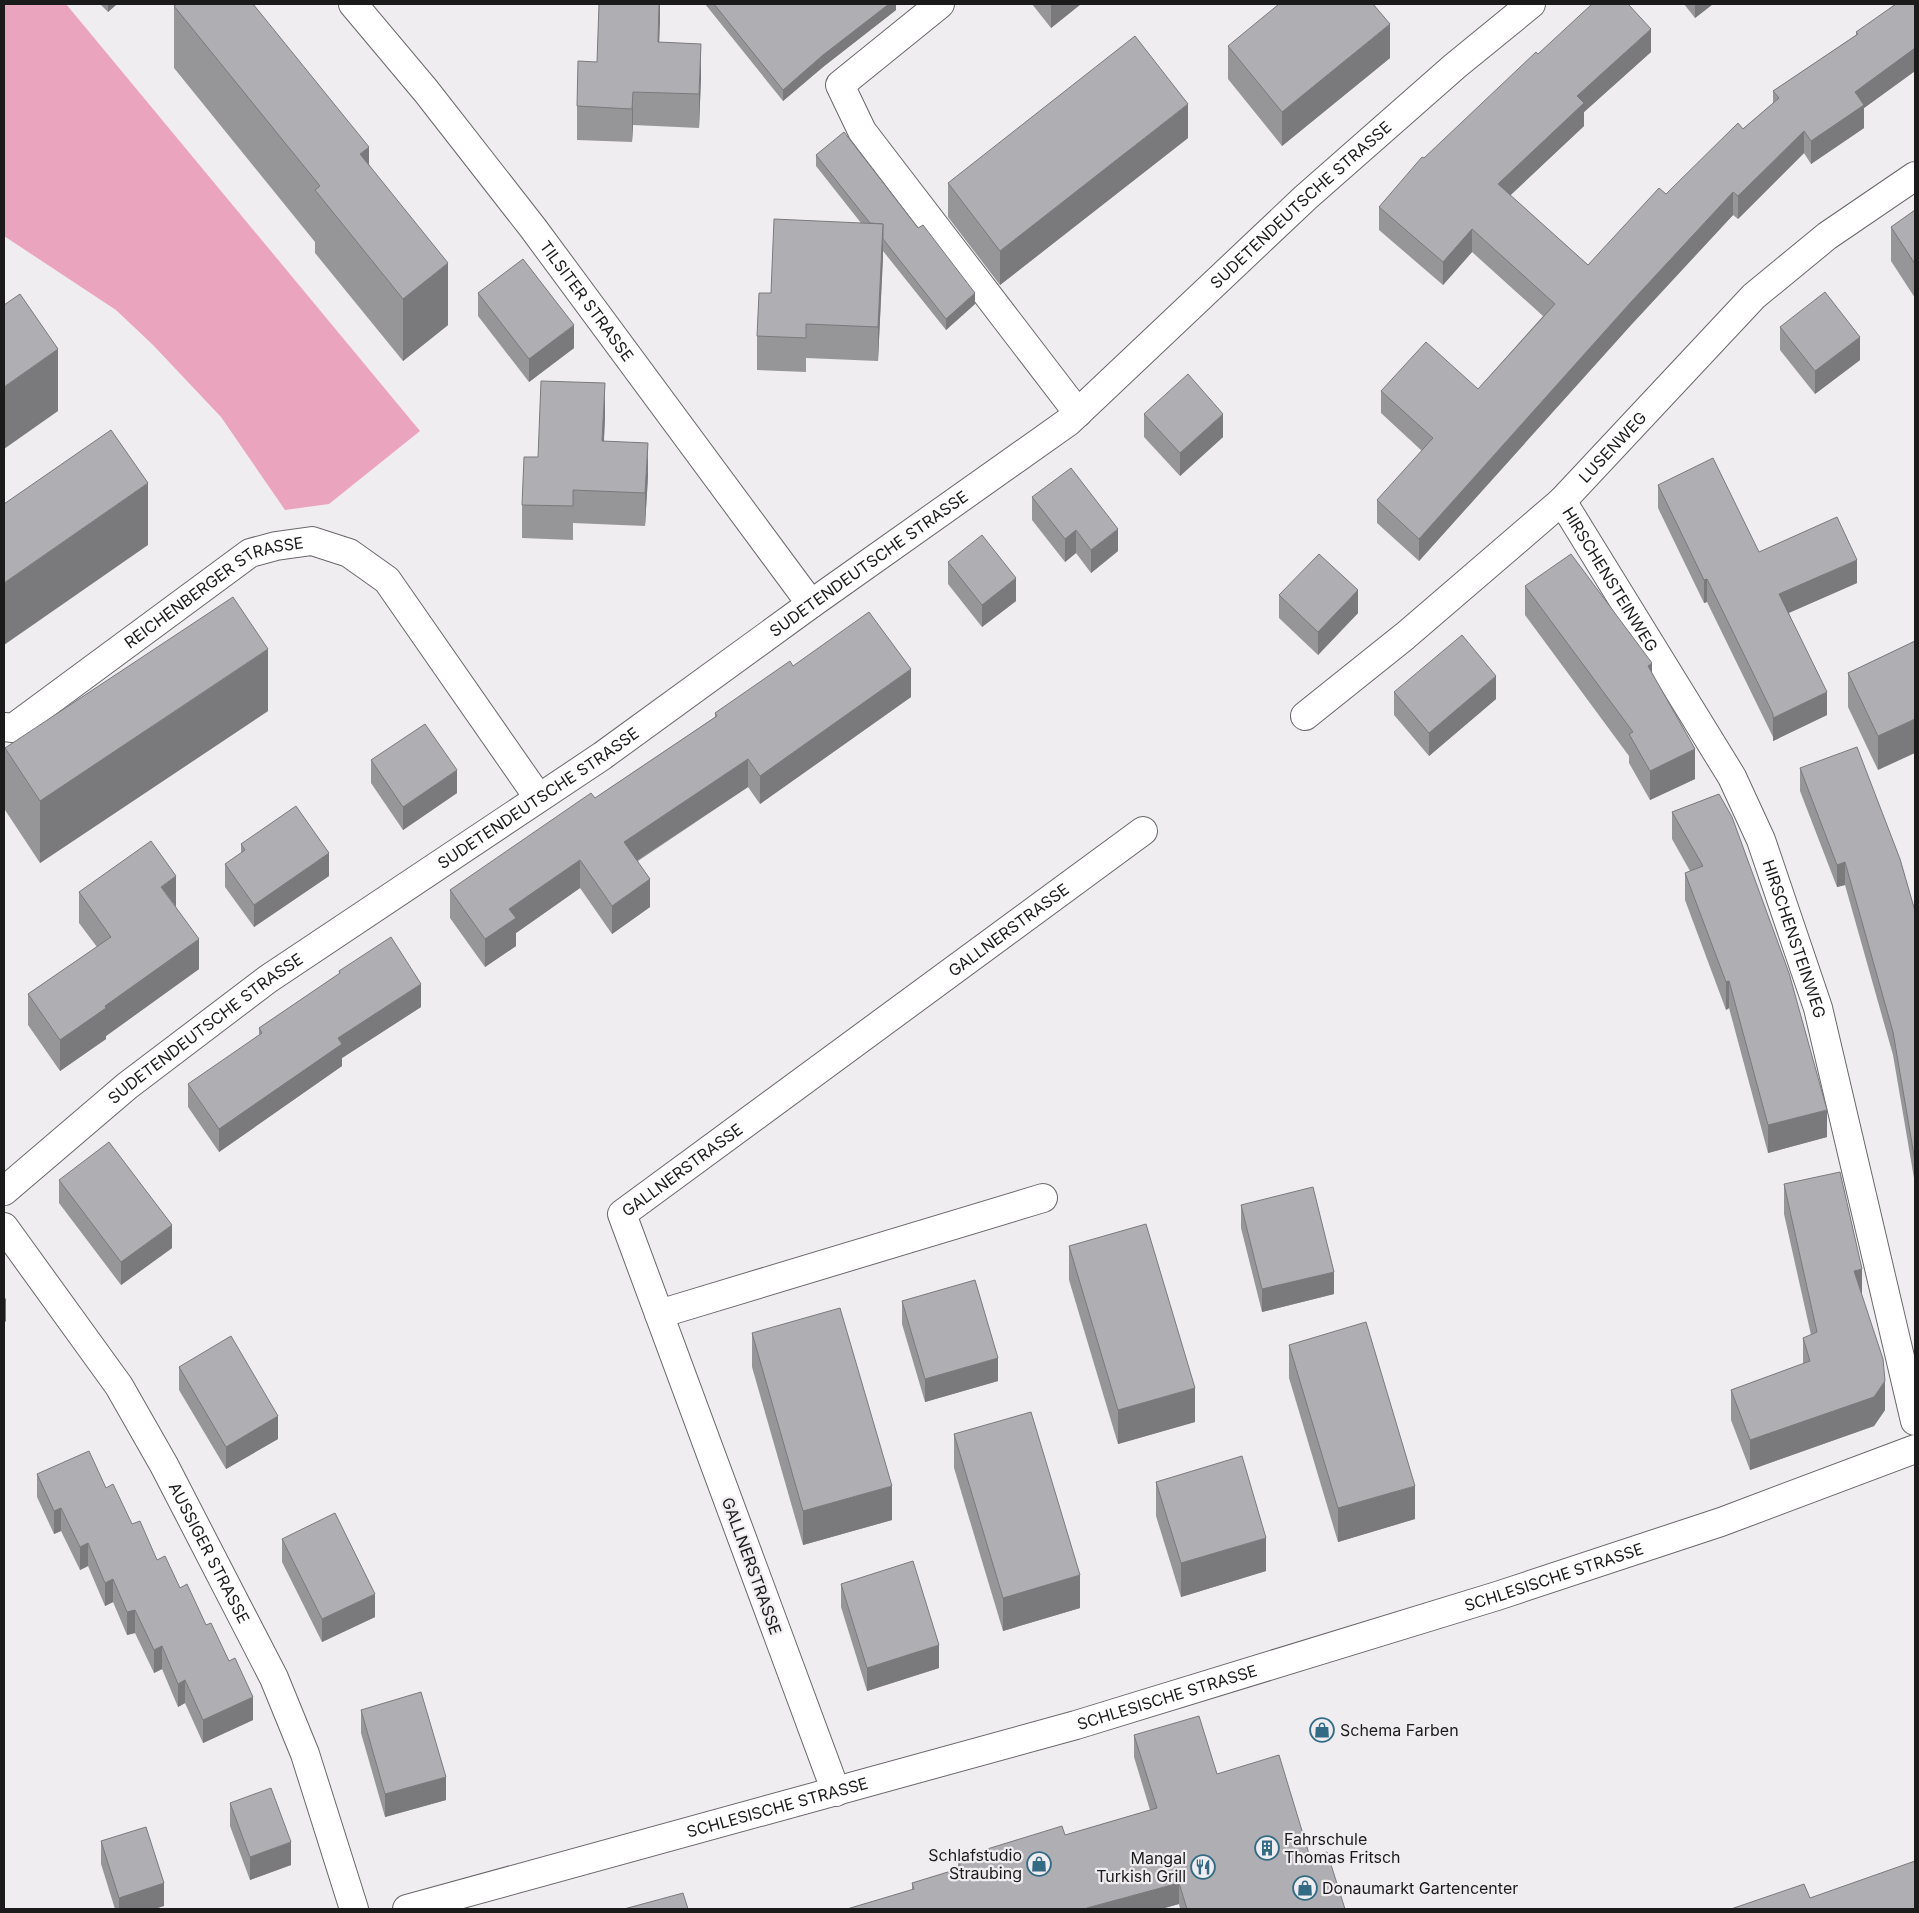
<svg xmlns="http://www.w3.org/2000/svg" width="1919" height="1913" viewBox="0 0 1919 1913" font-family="Inter,sans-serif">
<rect width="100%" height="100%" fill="#f0edf1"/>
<path fill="#eba4be" d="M 4,4 L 66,4 L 420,431 L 329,504 L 285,510 L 221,417 L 153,345 L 116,310 L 4,236 Z"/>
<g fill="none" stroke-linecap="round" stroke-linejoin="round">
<g stroke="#6a676b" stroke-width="30">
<g id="minor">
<path id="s1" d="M 353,4 L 426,91 L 533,228 L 811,604"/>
<path d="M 940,4 L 840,85 L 862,131 L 1078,413"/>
<path id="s2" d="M 1562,501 L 1732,777 L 1761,840 L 1818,1008 L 1915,1421"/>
<path id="s3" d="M 1305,716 L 1405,636 L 1562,501 L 1754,296 L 1827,236 L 1915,176"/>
<path id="s4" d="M 4,727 L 13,728 L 250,553 L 276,546 L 312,541 L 349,553 L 387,580 L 538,797"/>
<path id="s5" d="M 4,1191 L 127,1086 L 268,979 L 602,756 L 811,604 L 1068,422 L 1305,198 L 1455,66 L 1531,4"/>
<path id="s6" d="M 4,1227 L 119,1386 L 164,1465 L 274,1678 L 305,1754 L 354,1909"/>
<path d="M 659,1314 L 1043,1198"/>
<path id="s7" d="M 836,1792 L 622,1214 L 1143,831"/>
<path id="s8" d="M 407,1909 L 1076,1725 L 1497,1596 L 1721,1522 L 1915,1449"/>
</g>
</g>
<use href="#minor" stroke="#fff" stroke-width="28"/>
</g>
<g fill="#969699">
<path d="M 100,4 L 117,4 L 108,12 Z"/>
<path d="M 660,4 L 659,42 L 701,77 L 699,128 L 633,125 L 632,142 L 577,140 L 577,106 L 597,62 Z"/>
<path d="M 705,4 L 896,4 L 896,10 L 823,67 L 783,101 Z"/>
<path d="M 1032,4 L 1081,4 L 1051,28 Z"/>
<path d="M 1684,4 L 1713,4 L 1695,18 Z"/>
<path d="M 1915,4 L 1915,71 L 1864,108 L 1864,128 L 1811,164 L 1804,153 L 1738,219 L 1733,215 L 1631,325 L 1419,561 L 1377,523 L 1377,500 L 1422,451 L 1381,413 L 1381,391 L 1478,389 L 1543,316 L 1472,252 L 1443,285 L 1379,230 L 1379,207 L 1424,158 L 1538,54 L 1651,52 L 1584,112 L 1584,126 L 1510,195 L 1588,265 L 1666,194 L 1773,103 L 1773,91 L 1856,35 L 1856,32 Z"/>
<path d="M 174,6 L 369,164 L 448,325 L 403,361 L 315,253 L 315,242 L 174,68 Z"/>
<path d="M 1228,46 L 1390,58 L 1282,146 L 1228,79 Z"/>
<path d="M 1188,138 L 1000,285 L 948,217 L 948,183 Z"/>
<path d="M 816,155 L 975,304 L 946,330 L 883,251 L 878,361 L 806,358 L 806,372 L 757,370 L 757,336 L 771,293 L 861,223 L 816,166 Z"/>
<path d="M 1915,210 L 1915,298 L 1891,261 L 1891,227 Z"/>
<path d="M 478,293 L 574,348 L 529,382 L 478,316 Z"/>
<path d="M 1780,327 L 1860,360 L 1815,394 L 1780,350 Z"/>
<path d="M 1144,414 L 1223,437 L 1180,476 L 1144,437 Z"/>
<path d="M 605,417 L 604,441 L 648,476 L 645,526 L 573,523 L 573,540 L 522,538 L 522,505 L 538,457 Z"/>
<path d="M 1658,485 L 1759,552 L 1857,583 L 1789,613 L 1827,715 L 1773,741 L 1773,737 L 1707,602 L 1704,603 L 1658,508 Z"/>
<path d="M 1032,497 L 1118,551 L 1091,573 L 1076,553 L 1065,562 L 1032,520 Z"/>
<path d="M 948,562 L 1016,601 L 982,627 L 948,584 Z"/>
<path d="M 1525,586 L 1652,673 L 1695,779 L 1650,800 L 1629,763 L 1629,756 L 1525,615 Z"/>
<path d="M 1279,595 L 1358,613 L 1318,655 L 1279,618 Z"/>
<path d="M 1915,641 L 1878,770 L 1848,707 L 1848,673 Z"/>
<path d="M 793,666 L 911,697 L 760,804 L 748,787 L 638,861 L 650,907 L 612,934 L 580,888 L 516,933 L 516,946 L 485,967 L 450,918 L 450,890 L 595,798 L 715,717 L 715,713 Z"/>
<path d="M 1394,692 L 1496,699 L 1429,756 L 1394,715 Z"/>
<path d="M 268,711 L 40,863 L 5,810 L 5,748 Z"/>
<path d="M 371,760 L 457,793 L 403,830 L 371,783 Z"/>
<path d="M 1800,768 L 1915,911 L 1915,1184 L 1893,1055 L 1845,885 L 1837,887 L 1800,791 Z"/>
<path d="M 1719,794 L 1827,1137 L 1768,1153 L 1729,1008 L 1726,1010 L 1685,900 L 1685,873 L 1690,871 L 1672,839 L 1672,812 Z"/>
<path d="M 241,844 L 329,876 L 254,927 L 225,887 L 225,864 L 241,854 Z"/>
<path d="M 79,892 L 176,907 L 199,969 L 106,1036 L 106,1039 L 60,1071 L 28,1025 L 28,994 L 97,947 L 79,923 Z"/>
<path d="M 339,971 L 421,1007 L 342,1058 L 342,1066 L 219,1152 L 188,1107 L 188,1084 L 259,1036 L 259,1028 L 339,974 Z"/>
<path d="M 59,1180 L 172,1248 L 121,1285 L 59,1203 Z"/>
<path d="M 1784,1184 L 1862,1295 L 1885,1410 L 1874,1426 L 1750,1470 L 1731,1420 L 1731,1390 L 1803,1364 L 1803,1338 L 1811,1335 L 1784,1214 Z"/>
<path d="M 1241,1205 L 1334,1294 L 1262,1312 L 1241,1228 Z"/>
<path d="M 1069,1246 L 1195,1422 L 1118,1444 L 1069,1280 Z"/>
<path d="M 902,1301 L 998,1381 L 925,1402 L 902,1324 Z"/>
<path d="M 752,1333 L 892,1520 L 803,1545 L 752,1367 Z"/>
<path d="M 1289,1345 L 1415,1519 L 1338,1542 L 1289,1378 Z"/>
<path d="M 179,1367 L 278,1439 L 226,1469 L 179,1390 Z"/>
<path d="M 954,1434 L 1080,1608 L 1003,1631 L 954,1468 Z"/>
<path d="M 37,1474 L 106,1488 L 157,1560 L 180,1588 L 206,1625 L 253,1720 L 203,1743 L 185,1703 L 178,1707 L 162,1669 L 154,1673 L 135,1633 L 127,1635 L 113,1602 L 105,1606 L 88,1566 L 80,1570 L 61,1531 L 54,1534 L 37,1497 Z"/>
<path d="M 1156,1482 L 1266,1571 L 1181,1597 L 1156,1516 Z"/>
<path d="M 282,1539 L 375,1617 L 322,1642 L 282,1562 Z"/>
<path d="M 841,1584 L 939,1668 L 867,1691 L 841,1607 Z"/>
<path d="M 361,1710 L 446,1800 L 385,1817 L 361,1733 Z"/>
<path d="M 1134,1735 L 1217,1774 L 1310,1857 L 1345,1909 L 1180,1909 L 1179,1904 L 1161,1909 L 847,1909 L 912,1890 L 912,1883 L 958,1869 L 958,1858 L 1065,1835 L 1150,1810 L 1134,1757 Z"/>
<path d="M 230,1803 L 291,1865 L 250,1880 L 230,1826 Z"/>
<path d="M 101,1841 L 164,1906 L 154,1909 L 115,1909 L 101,1864 Z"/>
</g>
<g fill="#7a7a7d">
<path d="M 108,4 L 117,4 L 108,12 Z"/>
<path d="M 659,4 L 660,4 L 660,21 L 658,76 L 658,42 Z"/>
<path d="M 889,4 L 896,4 L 896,10 L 823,67 L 783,101 L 783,90 L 823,55 Z"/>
<path d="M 1051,4 L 1081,4 L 1051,28 Z"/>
<path d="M 1695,4 L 1713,4 L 1695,18 Z"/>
<path d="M 1390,24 L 1390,58 L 1282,146 L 1282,112 Z"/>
<path d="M 1651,29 L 1651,52 L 1584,112 L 1584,126 L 1498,207 L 1498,184 L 1577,96 Z"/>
<path d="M 701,44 L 701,77 L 699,128 L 699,94 Z"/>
<path d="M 1915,48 L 1915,71 L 1864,108 L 1864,128 L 1811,164 L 1811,141 L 1855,92 Z"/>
<path d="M 633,92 L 633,125 L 632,142 L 632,109 Z"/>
<path d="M 1188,104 L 1188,138 L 1000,285 L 1000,251 Z"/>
<path d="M 1804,131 L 1804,153 L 1738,219 L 1738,196 Z"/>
<path d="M 369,147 L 369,209 L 360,154 Z"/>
<path d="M 1733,192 L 1733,215 L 1631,325 L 1419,561 L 1419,539 L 1631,302 Z"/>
<path d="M 883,224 L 883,258 L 878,361 L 878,327 Z"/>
<path d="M 1472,229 L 1472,252 L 1443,285 L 1443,262 Z"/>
<path d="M 448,263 L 448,325 L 403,361 L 403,299 Z"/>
<path d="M 975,293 L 975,304 L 946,330 L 946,319 Z"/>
<path d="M 574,325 L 574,348 L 529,382 L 529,359 Z"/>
<path d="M 1860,337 L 1860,360 L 1815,394 L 1815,371 Z"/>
<path d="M 58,349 L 58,411 L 4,449 L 4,387 Z"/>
<path d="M 605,383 L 605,417 L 602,474 L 602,441 Z"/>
<path d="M 1223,414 L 1223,437 L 1180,476 L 1180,453 Z"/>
<path d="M 648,443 L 648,476 L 645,526 L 645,493 Z"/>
<path d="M 148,483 L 148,545 L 4,645 L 4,583 Z"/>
<path d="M 1118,529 L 1118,551 L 1091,573 L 1091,550 Z"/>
<path d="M 1076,530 L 1076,553 L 1065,562 L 1065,539 Z"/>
<path d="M 1857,560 L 1857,583 L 1779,617 L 1779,594 Z"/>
<path d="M 1016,578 L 1016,601 L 982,627 L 982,605 Z"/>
<path d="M 1707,579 L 1707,602 L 1704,603 L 1704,580 Z"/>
<path d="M 1358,590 L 1358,613 L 1318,655 L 1318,632 Z"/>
<path d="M 268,649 L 268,711 L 40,863 L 40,801 Z"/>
<path d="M 1652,663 L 1652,693 L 1648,666 Z"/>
<path d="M 911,669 L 911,697 L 760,804 L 760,776 Z"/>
<path d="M 1496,676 L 1496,699 L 1429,756 L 1429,733 Z"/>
<path d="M 1827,692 L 1827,715 L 1773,741 L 1773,718 Z"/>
<path d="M 1915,719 L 1915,753 L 1878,770 L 1878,736 Z"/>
<path d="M 1695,749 L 1695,779 L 1650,800 L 1650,771 Z"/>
<path d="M 748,759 L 748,787 L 624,869 L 624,842 Z"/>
<path d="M 457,770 L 457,793 L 403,830 L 403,807 Z"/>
<path d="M 329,853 L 329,876 L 254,927 L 254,905 Z"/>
<path d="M 580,860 L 580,888 L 516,933 L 516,946 L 485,967 L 485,939 L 509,909 Z"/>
<path d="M 1845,862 L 1845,885 L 1837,887 L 1837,865 Z"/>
<path d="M 176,876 L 176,907 L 161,887 Z"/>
<path d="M 650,879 L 650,907 L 612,934 L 612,906 Z"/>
<path d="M 199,939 L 199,969 L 106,1036 L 106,1039 L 60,1071 L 60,1040 L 105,1006 Z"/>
<path d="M 1729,981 L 1729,1008 L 1726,1010 L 1726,982 Z"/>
<path d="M 421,984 L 421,1007 L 342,1058 L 342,1066 L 219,1152 L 219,1129 L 338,1038 Z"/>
<path d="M 1827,1110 L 1827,1137 L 1768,1153 L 1768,1125 Z"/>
<path d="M 172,1225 L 172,1248 L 121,1285 L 121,1262 Z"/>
<path d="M 1862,1269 L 1862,1299 L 1854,1271 Z"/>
<path d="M 1334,1272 L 1334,1294 L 1262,1312 L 1262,1289 Z"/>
<path d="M 6,1298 L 6,1321 L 4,1323 L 4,1300 Z"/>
<path d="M 998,1358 L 998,1381 L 925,1402 L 925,1379 Z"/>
<path d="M 1885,1381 L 1885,1410 L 1874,1426 L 1750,1470 L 1750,1440 Z"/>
<path d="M 1195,1388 L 1195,1422 L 1118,1444 L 1118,1410 Z"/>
<path d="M 278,1416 L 278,1439 L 226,1469 L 226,1447 Z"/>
<path d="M 892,1486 L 892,1520 L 803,1545 L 803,1511 Z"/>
<path d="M 1415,1486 L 1415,1519 L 1338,1542 L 1338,1508 Z"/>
<path d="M 61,1508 L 61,1531 L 54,1534 L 54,1511 Z"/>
<path d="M 1266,1538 L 1266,1571 L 1181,1597 L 1181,1563 Z"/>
<path d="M 88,1543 L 88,1566 L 80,1570 L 80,1547 Z"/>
<path d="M 1080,1575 L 1080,1608 L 1003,1631 L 1003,1598 Z"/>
<path d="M 113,1579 L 113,1602 L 105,1606 L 105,1583 Z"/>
<path d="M 375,1594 L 375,1617 L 322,1642 L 322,1619 Z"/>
<path d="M 135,1610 L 135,1633 L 127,1635 L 127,1612 Z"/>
<path d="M 939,1645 L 939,1668 L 867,1691 L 867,1668 Z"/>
<path d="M 162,1646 L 162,1669 L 154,1673 L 154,1650 Z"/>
<path d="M 185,1680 L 185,1703 L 178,1707 L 178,1684 Z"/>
<path d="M 253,1697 L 253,1720 L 203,1743 L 203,1720 Z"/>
<path d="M 446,1777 L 446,1800 L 385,1817 L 385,1794 Z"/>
<path d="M 291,1842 L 291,1865 L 250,1880 L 250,1857 Z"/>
<path d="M 164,1883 L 164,1906 L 154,1909 L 119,1909 L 119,1898 Z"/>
<path d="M 1179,1883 L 1179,1904 L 1161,1909 L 1087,1909 L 1087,1908 Z"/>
</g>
<g fill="#afaeb2" stroke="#7a7a7d">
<path d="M 177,4 L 253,4 L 369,147 L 360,154 L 448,263 L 403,299 L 315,190 L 320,186 L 174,6 Z"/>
<path d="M 599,4 L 659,4 L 658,42 L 701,44 L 699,94 L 633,92 L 632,109 L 577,106 L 578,61 L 597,62 Z"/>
<path d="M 714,4 L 889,4 L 823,55 L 783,90 Z"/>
<path d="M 1279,4 L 1373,4 L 1390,24 L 1282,112 L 1228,46 Z"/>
<path d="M 1592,4 L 1628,4 L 1651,29 L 1577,96 L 1584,103 L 1498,184 L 1588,265 L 1659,188 L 1666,194 L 1738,123 L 1743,129 L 1779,98 L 1773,91 L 1858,34 L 1856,32 L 1896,4 L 1915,4 L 1915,48 L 1855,92 L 1864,105 L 1811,141 L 1804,131 L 1738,196 L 1733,192 L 1631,302 L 1419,539 L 1377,500 L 1433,438 L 1381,391 L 1426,342 L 1478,389 L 1555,304 L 1472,229 L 1443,262 L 1379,207 L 1422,157 L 1424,158 L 1536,52 L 1538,54 Z"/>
<path d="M 1135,36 L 1188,104 L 1000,251 L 948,183 Z"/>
<path d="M 844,132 L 918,228 L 923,225 L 975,293 L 946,319 L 883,239 L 883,224 L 870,223 L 816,155 Z"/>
<path d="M 1915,210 L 1915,264 L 1891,227 Z"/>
<path d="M 774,219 L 883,224 L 878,327 L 806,324 L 806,338 L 757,336 L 759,293 L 771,293 Z"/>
<path d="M 523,259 L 574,325 L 529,359 L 478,293 Z"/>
<path d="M 1825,292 L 1860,337 L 1815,371 L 1780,327 Z"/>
<path d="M 20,294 L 58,349 L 4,387 L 4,305 Z"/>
<path d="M 1188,374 L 1223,414 L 1180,453 L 1144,414 Z"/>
<path d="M 541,381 L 605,383 L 602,441 L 648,443 L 645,493 L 573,490 L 573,506 L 522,505 L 524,457 L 538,457 Z"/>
<path d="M 111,430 L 148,483 L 4,583 L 4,504 Z"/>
<path d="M 1713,458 L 1759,552 L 1837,517 L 1857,560 L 1779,594 L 1827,692 L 1773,718 L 1773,714 L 1707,579 L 1704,580 L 1658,485 Z"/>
<path d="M 1071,468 L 1118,529 L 1091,550 L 1076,530 L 1065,539 L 1032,497 Z"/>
<path d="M 982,535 L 1016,578 L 982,605 L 948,562 Z"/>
<path d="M 1319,554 L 1358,590 L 1318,632 L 1279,595 Z"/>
<path d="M 1571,554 L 1652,663 L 1648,666 L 1695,749 L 1650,771 L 1629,734 L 1633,732 L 1525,586 Z"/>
<path d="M 233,597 L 268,649 L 40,801 L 5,748 Z"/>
<path d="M 869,612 L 911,669 L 760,776 L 748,759 L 624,842 L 650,879 L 612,906 L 580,860 L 509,909 L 516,918 L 485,939 L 450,890 L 591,793 L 595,798 L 717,716 L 715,713 L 790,661 L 793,666 Z"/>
<path d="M 1462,635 L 1496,676 L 1429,733 L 1394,692 Z"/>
<path d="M 1915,641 L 1915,719 L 1878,736 L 1848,673 Z"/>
<path d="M 425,724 L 457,770 L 403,807 L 371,760 Z"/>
<path d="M 1857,747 L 1900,859 L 1915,911 L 1915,1161 L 1893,1032 L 1845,862 L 1837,865 L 1800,768 Z"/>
<path d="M 1719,794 L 1732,817 L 1789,973 L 1827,1110 L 1768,1125 L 1729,981 L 1726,982 L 1685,873 L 1703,866 L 1672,812 Z"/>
<path d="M 296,806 L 329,853 L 254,905 L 225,864 L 245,850 L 241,844 Z"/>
<path d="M 151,841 L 176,876 L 161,887 L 199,939 L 105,1006 L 106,1008 L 60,1040 L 28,994 L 111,937 L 79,892 Z"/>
<path d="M 391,937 L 421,984 L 338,1038 L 342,1044 L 219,1129 L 188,1084 L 262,1033 L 259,1028 L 340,973 L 339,971 Z"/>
<path d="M 109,1142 L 172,1225 L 121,1262 L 59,1180 Z"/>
<path d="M 1840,1172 L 1862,1269 L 1854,1271 L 1883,1359 L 1885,1381 L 1874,1397 L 1750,1440 L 1731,1390 L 1810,1361 L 1803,1338 L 1817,1332 L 1784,1184 Z"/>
<path d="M 1313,1187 L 1334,1272 L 1262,1289 L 1241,1205 Z"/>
<path d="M 1146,1224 L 1195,1388 L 1118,1410 L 1069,1246 Z"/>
<path d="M 975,1280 L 998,1358 L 925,1379 L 902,1301 Z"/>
<path d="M 840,1308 L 892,1486 L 803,1511 L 752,1333 Z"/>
<path d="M 1366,1322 L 1415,1486 L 1338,1508 L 1289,1345 Z"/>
<path d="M 231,1336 L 278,1416 L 226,1447 L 179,1367 Z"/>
<path d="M 1031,1412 L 1080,1575 L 1003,1598 L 954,1434 Z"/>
<path d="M 89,1451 L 106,1488 L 113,1484 L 132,1524 L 140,1521 L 157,1560 L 165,1556 L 180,1588 L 187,1584 L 206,1625 L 211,1623 L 229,1661 L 235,1658 L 253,1697 L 203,1720 L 185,1680 L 178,1684 L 162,1646 L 154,1650 L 135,1610 L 127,1612 L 113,1579 L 105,1583 L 88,1543 L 80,1547 L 61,1508 L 54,1511 L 37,1474 Z"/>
<path d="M 1242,1456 L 1266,1538 L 1181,1563 L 1156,1482 Z"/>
<path d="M 335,1513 L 375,1594 L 322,1619 L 282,1539 Z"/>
<path d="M 913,1561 L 939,1645 L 867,1668 L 841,1584 Z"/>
<path d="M 421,1692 L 446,1777 L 385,1794 L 361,1710 Z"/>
<path d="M 1199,1716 L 1217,1774 L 1279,1755 L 1310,1857 L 1327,1852 L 1345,1909 L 1187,1909 L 1179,1883 L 1087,1908 L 1087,1909 L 847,1909 L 914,1889 L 912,1883 L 961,1868 L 958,1858 L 1062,1826 L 1065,1835 L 1157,1808 L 1134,1735 Z"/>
<path d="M 271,1788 L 291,1842 L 250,1857 L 230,1803 Z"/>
<path d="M 146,1827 L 164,1883 L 119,1898 L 101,1841 Z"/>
<path d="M 1915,1861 L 1915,1909 L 1731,1909 L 1804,1884 L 1810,1898 Z"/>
<path d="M 683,1893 L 688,1909 L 624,1909 Z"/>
</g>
<defs>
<g id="shop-ring" transform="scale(1.25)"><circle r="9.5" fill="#f0edf1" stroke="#336b85" stroke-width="1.5"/><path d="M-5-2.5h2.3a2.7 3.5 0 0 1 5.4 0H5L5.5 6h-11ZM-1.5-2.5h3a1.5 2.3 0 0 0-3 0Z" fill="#336b85"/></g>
<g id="building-ring" transform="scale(1.25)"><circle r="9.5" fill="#f0edf1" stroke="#336b85" stroke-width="1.5"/><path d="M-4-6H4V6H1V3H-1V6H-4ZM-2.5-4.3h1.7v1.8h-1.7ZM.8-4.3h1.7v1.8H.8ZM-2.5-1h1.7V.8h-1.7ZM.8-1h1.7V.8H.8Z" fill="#336b85"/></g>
<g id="restaurant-ring" transform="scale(1.25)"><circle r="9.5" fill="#f0edf1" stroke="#336b85" stroke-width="1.5"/><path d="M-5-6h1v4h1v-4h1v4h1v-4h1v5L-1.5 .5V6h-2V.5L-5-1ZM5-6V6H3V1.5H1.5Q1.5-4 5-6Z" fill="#336b85"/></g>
</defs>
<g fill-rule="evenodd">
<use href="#shop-ring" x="1322" y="1730"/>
<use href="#building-ring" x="1267" y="1848"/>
<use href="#shop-ring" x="1039" y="1864"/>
<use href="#restaurant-ring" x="1203" y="1867"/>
<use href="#shop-ring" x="1305" y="1888"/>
</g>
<g text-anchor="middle" stroke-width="4.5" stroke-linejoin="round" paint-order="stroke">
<g font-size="16" fill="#1c1b1c" stroke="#f0edf1">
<text dy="6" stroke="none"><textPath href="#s5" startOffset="1632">SUDETENDEUTSCHE STRASSE</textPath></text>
<text dy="6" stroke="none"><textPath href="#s1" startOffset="378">TILSITER STRASSE</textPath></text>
<text dy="6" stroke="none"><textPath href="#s3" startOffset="409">LUSENWEG</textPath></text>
<text dy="6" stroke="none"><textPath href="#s5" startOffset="1069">SUDETENDEUTSCHE STRASSE</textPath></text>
<text dy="6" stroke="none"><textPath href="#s2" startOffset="92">HIRSCHENSTEINWEG</textPath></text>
<text dy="6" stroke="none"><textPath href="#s4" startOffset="254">REICHENBERGER STRASSE</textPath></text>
<text dy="6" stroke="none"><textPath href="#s5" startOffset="664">SUDETENDEUTSCHE STRASSE</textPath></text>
<text dy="6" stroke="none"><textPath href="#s7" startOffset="1096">GALLNERSTRASSE</textPath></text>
<text dy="6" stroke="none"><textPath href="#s2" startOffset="498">HIRSCHENSTEINWEG</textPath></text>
<text dy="6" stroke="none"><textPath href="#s5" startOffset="259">SUDETENDEUTSCHE STRASSE</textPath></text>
<text dy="6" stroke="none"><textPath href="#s7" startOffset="691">GALLNERSTRASSE</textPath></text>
<text dy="6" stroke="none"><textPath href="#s6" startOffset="386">AUSSIGER STRASSE</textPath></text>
<text transform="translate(752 1566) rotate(70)" y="6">GALLNERSTRASSE</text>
<text dy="6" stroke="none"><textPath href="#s8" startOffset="1194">SCHLESISCHE STRASSE</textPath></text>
<text dy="6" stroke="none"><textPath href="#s8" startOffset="789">SCHLESISCHE STRASSE</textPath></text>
<text dy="6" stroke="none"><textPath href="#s8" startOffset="384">SCHLESISCHE STRASSE</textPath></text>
</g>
<g font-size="16" fill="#1c1b1c" stroke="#f0edf1" text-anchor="start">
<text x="1340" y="1736">Schema Farben</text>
<text x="1284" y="1845">Fahrschule<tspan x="1284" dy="18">Thomas Fritsch</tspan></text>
<text x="1022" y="1861" text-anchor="end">Schlafstudio<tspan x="1022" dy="18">Straubing</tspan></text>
<text x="1186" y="1864" text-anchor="end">Mangal<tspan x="1186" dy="18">Turkish Grill</tspan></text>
<text x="1322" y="1894">Donaumarkt Gartencenter</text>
</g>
</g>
<rect width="1919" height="1913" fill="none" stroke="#1c1b1c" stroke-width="10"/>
</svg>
